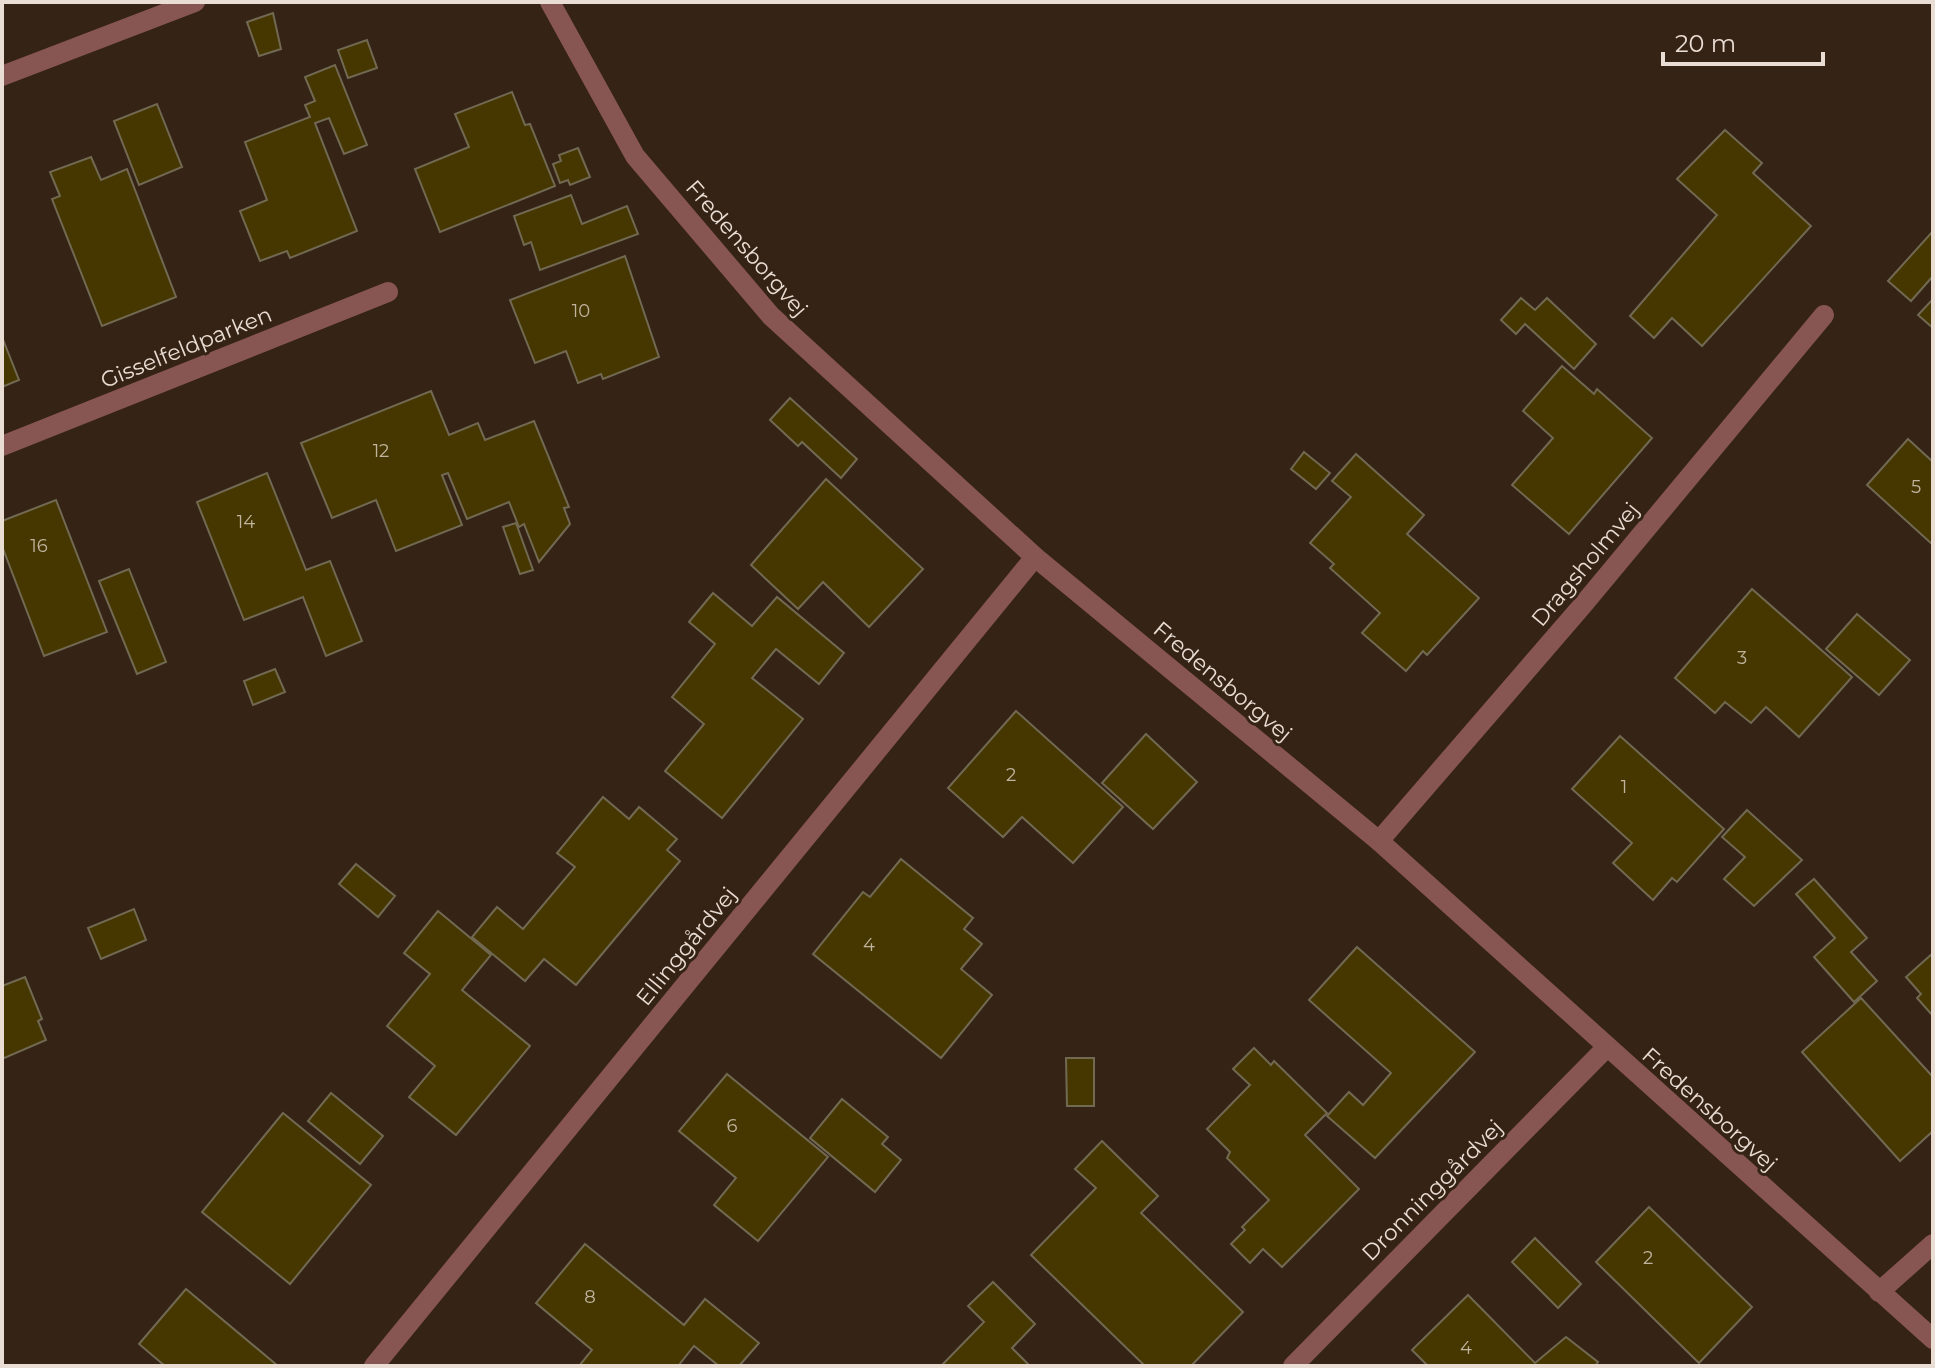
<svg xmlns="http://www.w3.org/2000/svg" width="1935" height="1368" viewBox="0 0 1935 1368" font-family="Montserrat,sans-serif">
<rect width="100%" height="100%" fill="#352315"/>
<g fill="#463700" stroke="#716952" stroke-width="2">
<path d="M 273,13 L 281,49 L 259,56 L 247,22 Z"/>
<path d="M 367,40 L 377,68 L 348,78 L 338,50 Z"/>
<path d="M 335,65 L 367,145 L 344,154 L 329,118 L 315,123 L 357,231 L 290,258 L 287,251 L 260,261 L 240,211 L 267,200 L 245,142 L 310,117 L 305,105 L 315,101 L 305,77 Z"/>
<path d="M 512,92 L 525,125 L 530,124 L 555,186 L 440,232 L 415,169 L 469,147 L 455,114 Z"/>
<path d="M 157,104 L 182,167 L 139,185 L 114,121 Z"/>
<path d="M 1725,130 L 1762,163 L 1753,173 L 1811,226 L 1702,346 L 1672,318 L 1654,338 L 1630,316 L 1717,215 L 1677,179 Z"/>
<path d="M 578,148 L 590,177 L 570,185 L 568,180 L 560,183 L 553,164 L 561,161 L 559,155 Z"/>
<path d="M 91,157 L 101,180 L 127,169 L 176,297 L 102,326 L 52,199 L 60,196 L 50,172 Z"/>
<path d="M 571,195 L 582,224 L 627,206 L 638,234 L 540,270 L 531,242 L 524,245 L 514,216 Z"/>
<path d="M 1933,231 L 1933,276 L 1911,301 L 1888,281 Z"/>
<path d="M 625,256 L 659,357 L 603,379 L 601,374 L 578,383 L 566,351 L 535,363 L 510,300 Z"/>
<path d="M 1521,298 L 1535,310 L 1547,298 L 1596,344 L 1574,369 L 1525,324 L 1516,334 L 1501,320 Z"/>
<path d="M 1933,299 L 1933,328 L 1918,315 Z"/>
<path d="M 2,337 L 19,380 L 2,387 Z"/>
<path d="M 1562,366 L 1594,394 L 1597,389 L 1652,438 L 1569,534 L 1512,485 L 1553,438 L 1523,411 Z"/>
<path d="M 431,391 L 449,435 L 478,423 L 485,440 L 534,421 L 569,507 L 564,508 L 570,524 L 539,562 L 524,524 L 519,527 L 509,502 L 467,519 L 448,473 L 442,475 L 462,525 L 396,551 L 376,500 L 332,518 L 301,443 Z"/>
<path d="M 790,398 L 857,459 L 841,478 L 802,442 L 798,446 L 770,420 Z"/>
<path d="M 1908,439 L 1933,462 L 1933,545 L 1867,485 Z"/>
<path d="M 1304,452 L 1330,473 L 1316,489 L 1291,469 Z"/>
<path d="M 1356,454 L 1424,515 L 1407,534 L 1479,598 L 1427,655 L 1423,651 L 1406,671 L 1362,633 L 1380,613 L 1330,568 L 1334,564 L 1310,543 L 1351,497 L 1332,481 Z"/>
<path d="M 267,473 L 306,570 L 330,561 L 362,641 L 326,656 L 303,597 L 244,620 L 197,502 Z"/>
<path d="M 826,479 L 923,569 L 869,627 L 823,582 L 798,609 L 751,565 Z"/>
<path d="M 56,500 L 107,632 L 44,656 L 2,546 L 2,521 Z"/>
<path d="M 516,523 L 533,570 L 520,574 L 503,527 Z"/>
<path d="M 129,569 L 166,662 L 137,674 L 99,581 Z"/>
<path d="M 1752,589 L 1852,677 L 1799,737 L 1766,707 L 1751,723 L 1725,702 L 1715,713 L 1675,678 Z"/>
<path d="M 713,593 L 752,626 L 777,597 L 844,653 L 819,684 L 776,649 L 752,678 L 803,719 L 722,818 L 665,771 L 704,724 L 672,697 L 715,644 L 689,622 Z"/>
<path d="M 1857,614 L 1910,660 L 1879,695 L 1826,649 Z"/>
<path d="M 275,669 L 285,692 L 253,705 L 244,681 Z"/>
<path d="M 1016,711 L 1123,807 L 1073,863 L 1022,817 L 1003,837 L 948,788 Z"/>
<path d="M 1146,734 L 1197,782 L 1153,829 L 1102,783 Z"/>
<path d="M 1620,736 L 1724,829 L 1677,882 L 1672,878 L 1653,900 L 1613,863 L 1632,843 L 1572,789 Z"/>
<path d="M 603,797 L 629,819 L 639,807 L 677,839 L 667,850 L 680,861 L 576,985 L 544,959 L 525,981 L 472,937 L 497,907 L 523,929 L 575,867 L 557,853 Z"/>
<path d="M 1747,810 L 1802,860 L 1754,906 L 1724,879 L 1745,857 L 1722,837 Z"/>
<path d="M 901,859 L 973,918 L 964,929 L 982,944 L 961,969 L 992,995 L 941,1058 L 813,954 L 863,892 L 870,897 Z"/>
<path d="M 356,864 L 395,896 L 378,917 L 339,884 Z"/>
<path d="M 1814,879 L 1867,938 L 1851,952 L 1877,981 L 1854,1002 L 1814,957 L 1835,938 L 1796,894 Z"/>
<path d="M 134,909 L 146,940 L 101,959 L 88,928 Z"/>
<path d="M 438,911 L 491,955 L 462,990 L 530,1046 L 456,1135 L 409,1097 L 435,1066 L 387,1026 L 430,974 L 404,953 Z"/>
<path d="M 1357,947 L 1475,1052 L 1375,1158 L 1327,1116 L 1349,1092 L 1363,1105 L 1391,1073 L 1309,1000 Z"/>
<path d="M 1933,953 L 1933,1016 L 1917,998 L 1921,994 L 1906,977 Z"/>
<path d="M 25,977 L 42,1019 L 38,1021 L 46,1040 L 2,1059 L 2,986 Z"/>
<path d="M 1861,998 L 1933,1077 L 1933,1131 L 1900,1161 L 1802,1052 Z"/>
<path d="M 1254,1048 L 1271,1065 L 1274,1061 L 1327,1113 L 1305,1135 L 1359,1189 L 1282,1267 L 1263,1249 L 1250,1263 L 1231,1244 L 1245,1230 L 1242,1227 L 1269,1200 L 1227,1158 L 1230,1152 L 1207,1129 L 1250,1085 L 1233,1069 Z"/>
<path d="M 1066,1058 L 1094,1058 L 1094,1106 L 1067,1106 Z"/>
<path d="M 727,1074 L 828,1157 L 758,1241 L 714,1205 L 736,1178 L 679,1131 Z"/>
<path d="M 331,1093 L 383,1136 L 360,1164 L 308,1121 Z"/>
<path d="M 842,1099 L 888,1137 L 882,1144 L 901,1160 L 875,1192 L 810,1138 Z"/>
<path d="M 283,1113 L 371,1185 L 290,1284 L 202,1212 Z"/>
<path d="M 1102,1141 L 1158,1196 L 1141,1213 L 1243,1312 L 1191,1366 L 1145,1366 L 1031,1255 L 1096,1188 L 1075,1169 Z"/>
<path d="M 1649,1207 L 1752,1307 L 1699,1363 L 1596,1262 Z"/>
<path d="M 1535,1238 L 1581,1284 L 1558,1308 L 1512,1262 Z"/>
<path d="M 585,1244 L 684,1325 L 705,1299 L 759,1343 L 739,1366 L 719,1366 L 694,1346 L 678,1366 L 579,1366 L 592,1350 L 536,1303 Z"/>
<path d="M 993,1282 L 1035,1324 L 1012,1348 L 1030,1366 L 941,1366 L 984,1322 L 968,1306 Z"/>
<path d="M 186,1289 L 278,1366 L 165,1366 L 139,1344 Z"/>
<path d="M 1468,1295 L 1535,1363 L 1566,1337 L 1598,1362 L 1595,1366 L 1428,1366 L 1412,1350 Z"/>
</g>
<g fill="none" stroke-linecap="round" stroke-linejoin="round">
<g stroke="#875552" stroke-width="20">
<path d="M 550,2 L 635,156 L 771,316 L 1035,557 L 1379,841 L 1933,1339"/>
<path d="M 2,76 L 195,2"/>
<path d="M 2,446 L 388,292"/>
<path d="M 1379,841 L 1582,606 L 1824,315"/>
<path d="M 1879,1292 L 1933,1244"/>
<path d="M 374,1366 L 1035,557"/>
<path d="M 1293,1366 L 1606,1048"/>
</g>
</g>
<g text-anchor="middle" stroke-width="6" stroke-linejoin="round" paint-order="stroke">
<g font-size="18" fill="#c1b49f">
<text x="581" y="317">10</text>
<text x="381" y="457">12</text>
<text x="1916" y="493">5</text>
<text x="246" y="528">14</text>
<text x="39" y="552">16</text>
<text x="1742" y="664">3</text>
<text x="1011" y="781">2</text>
<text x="1624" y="793">1</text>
<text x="869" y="951">4</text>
<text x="732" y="1132">6</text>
<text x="1648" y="1264">2</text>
<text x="590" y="1303">8</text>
<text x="1466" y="1354">4</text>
</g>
<g font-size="22" fill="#eaddd4" stroke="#352315">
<text transform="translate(747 248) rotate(49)" y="8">Fredensborgvej</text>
<text transform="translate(186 347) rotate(-22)" y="8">Gisselfeldparken</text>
<text transform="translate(1585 564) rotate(-50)" y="8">Dragsholmvej</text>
<text transform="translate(1223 681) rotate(40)" y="8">Fredensborgvej</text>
<text transform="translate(686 946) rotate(-51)" y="8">Ellinggårdvej</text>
<text transform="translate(1710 1109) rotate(42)" y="8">Fredensborgvej</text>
<text transform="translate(1432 1190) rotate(-45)" y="8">Dronninggårdvej</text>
</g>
</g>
<rect width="1935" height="1368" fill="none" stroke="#eaddd4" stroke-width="8"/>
<path d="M1663 52v12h160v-12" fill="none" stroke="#eaddd4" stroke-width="4"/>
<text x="1675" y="52" font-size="24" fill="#eaddd4" stroke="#352315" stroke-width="6" paint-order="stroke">20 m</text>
</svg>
